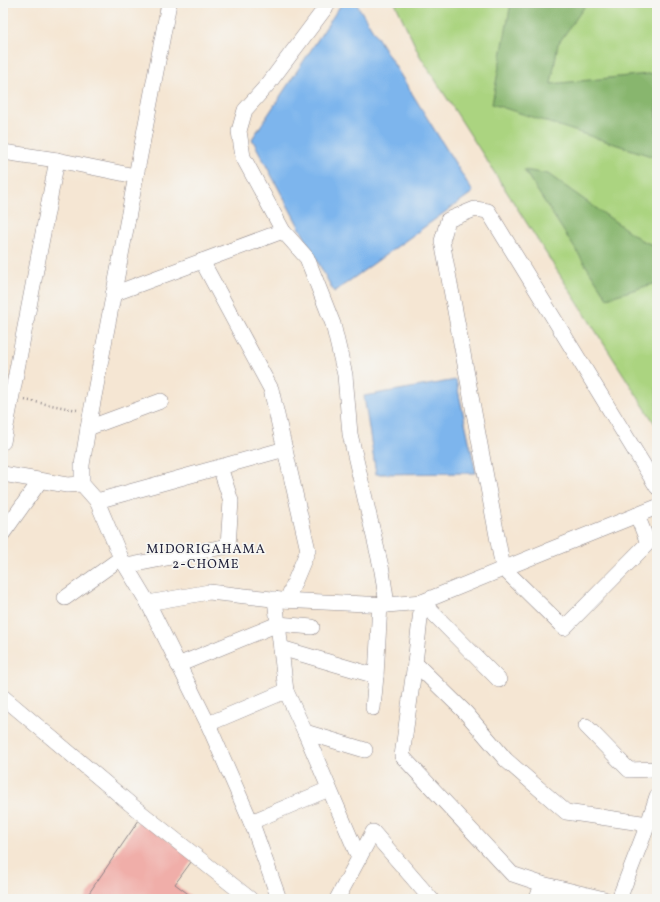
<svg xmlns="http://www.w3.org/2000/svg" width="660" height="902" viewBox="0 0 660 902" font-family="Vollkorn,serif">
<rect width="100%" height="100%" fill="#f6f6f2"/>
<filter id="ink" filterUnits="userSpaceOnUse"><feTurbulence type="fractalNoise" baseFrequency=".025" numOctaves="2"/><feDisplacementMap in="SourceGraphic" scale="8" xChannelSelector="R" yChannelSelector="G"/><feConvolveMatrix kernelMatrix="1 2 1 2 8 2 1 2 1" color-interpolation-filters="sRGB"/></filter>
<filter id="wash" filterUnits="userSpaceOnUse"><feTurbulence type="fractalNoise" baseFrequency=".012" numOctaves="4" result="noise"/><feDisplacementMap in="SourceGraphic" scale="16" xChannelSelector="R" yChannelSelector="G"/><feGaussianBlur stdDeviation="0.9" result="paint"/><feColorMatrix in="noise" values="0 0 0 0 0 0 0 0 0 0 0 0 0 0 0 0 0 1.4 0 .05"/><feComposite in="paint" operator="in"/></filter>
<g filter="url(#wash)">
<rect width="100%" height="100%" fill="#f5e6d3"/>
<path fill="#abd480" stroke="#667b5e" d="M 395,3 L 657,3 L 657,427 L 420,56 Z"/>
<g fill="#88b66e" stroke="#556c54">
<path d="M 511,3 L 587,3 L 558,44 L 551,84 L 657,73 L 657,158 L 492,104 Z"/>
<path d="M 524,170 L 548,174 L 641,240 L 657,247 L 657,286 L 653,284 L 607,298 Z"/>
</g>
<g fill="#7db5ed" stroke="#506c94">
<path d="M 342,3 L 356,3 L 473,192 L 334,292 L 252,139 Z"/>
<path d="M 456,380 L 476,473 L 376,474 L 364,396 Z"/>
</g>
<g id="blocks">
<path fill="#f0aea9" d="M 139,820 L 194,858 L 175,884 L 195,899 L 85,899 Z"/>
</g>
</g>
<g filter="url(#ink)">
<use href="#blocks" fill-opacity="0" stroke="#8c8487" stroke-width="1"/>
<g fill="none" stroke-linecap="round" stroke-linejoin="round">
<g stroke="#8c8487" stroke-width="16">
<g id="street">
<path d="M 169,3 L 88,428 L 82,465 L 82,484 L 97,501 L 121,558 L 148,603 L 208,724 L 254,829 L 279,899"/>
<path d="M 329,3 L 269,83 L 245,110 L 239,131 L 243,157 L 283,231 L 307,258 L 333,324 L 345,375 L 350,434 L 382,571 L 387,605"/>
<path d="M 3,152 L 57,160 L 135,176"/>
<path d="M 202,261 L 271,389 L 308,550 L 287,600"/>
<path d="M 113,294 L 283,231"/>
<path d="M 88,428 L 161,401"/>
<path d="M 3,442 L 57,160"/>
<path d="M 3,474 L 67,485 L 82,484"/>
<path d="M 97,501 L 285,449"/>
<path d="M 637,515 L 648,543 L 564,628 L 503,568 L 442,241 L 448,220 L 475,209 L 488,211 L 657,487"/>
<path d="M 3,533 L 40,481"/>
<path d="M 126,566 L 228,546 L 231,501 L 220,467"/>
<path d="M 65,598 L 121,558"/>
<path d="M 275,599 L 286,691 L 305,732"/>
<path d="M 422,602 L 415,663 L 402,756 L 512,874 L 542,884 L 604,899"/>
<path d="M 422,602 L 499,680"/>
<path d="M 148,603 L 209,592 L 281,600 L 387,605 L 422,602 L 547,551 L 657,507"/>
<path d="M 281,648 L 376,676 L 373,708"/>
<path d="M 415,663 L 466,713 L 506,760 L 566,812 L 648,824 L 619,899"/>
<path d="M 178,665 L 278,624 L 312,627"/>
<path d="M 376,676 L 380,604"/>
<path d="M 3,697 L 135,808 L 250,899"/>
<path d="M 208,724 L 286,691"/>
<path d="M 586,726 L 629,770 L 657,769"/>
<path d="M 251,822 L 329,789"/>
<path d="M 648,824 L 657,796"/>
<path d="M 359,858 L 305,732 L 365,750"/>
<path d="M 337,899 L 373,832 L 431,899"/>
<path d="M 537,899 L 542,884"/>
</g>
</g>
<path stroke="#8c8487" stroke-width="2.5" stroke-dasharray="1 3" stroke-linecap="butt" d="M 25,400 L 77,410"/>
<use href="#street" stroke="#fff" stroke-width="15"/>
</g>
</g>
<g text-anchor="middle" stroke-width="3.5" stroke-linejoin="round" paint-order="stroke">
<g font-size="13" letter-spacing="1" fill="#22223b" stroke="#f6f6f2">
<text x="206" y="553">MIDORIGAHAMA<tspan x="206" dy="15">2-CHOME</tspan></text>
</g>
</g>
<rect width="660" height="902" fill="none" stroke="#f6f6f2" stroke-width="16"/>
</svg>
